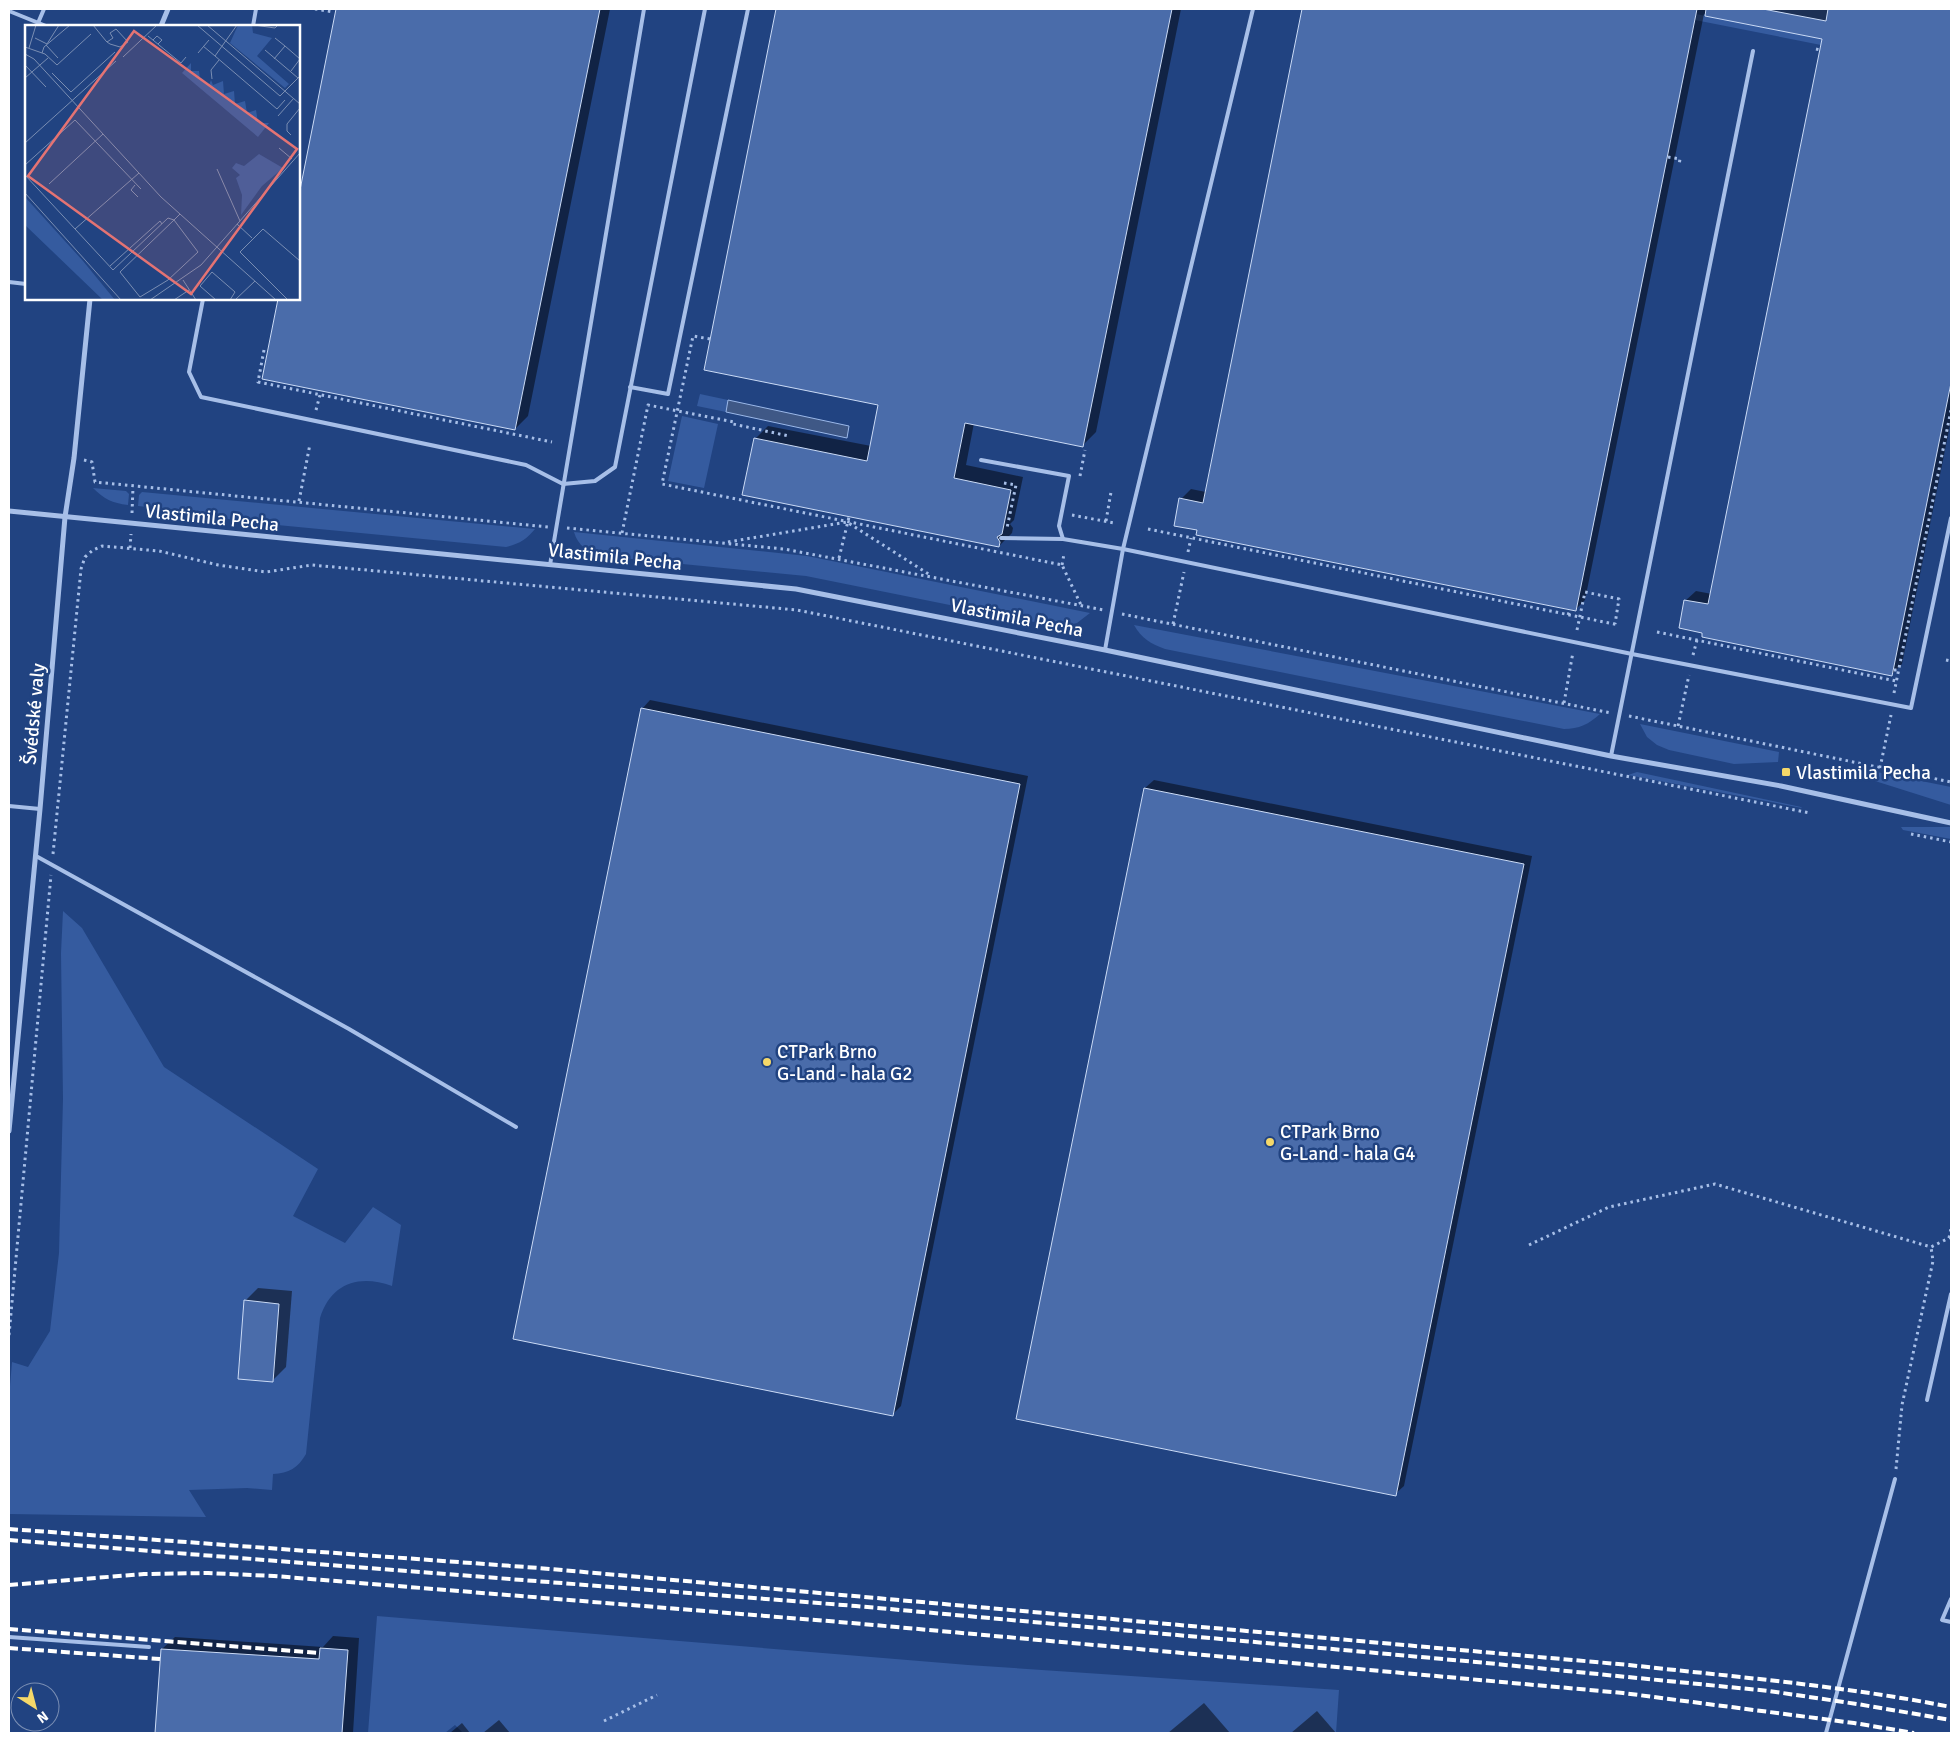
<svg xmlns="http://www.w3.org/2000/svg" width="1960" height="1742" viewBox="0 0 1960 1742" font-family="Signika,sans-serif">
<rect width="100%" height="100%" fill="#214381"/>
<g fill="#355b9f">
<path d="M 1763,9 L 1828,9 L 1826,21 Z"/>
<path d="M 1696,14 L 1822,39 L 1821,45 L 1695,20 Z"/>
<path d="M 700,394 L 728,400 L 726,412 L 697,406 Z"/>
<path d="M 682,416 L 718,424 L 704,488 L 668,481 Z"/>
<path d="M 93,488 L 126,491 L 129,494 L 128,505 C 112,503 104,499 93,488 Z"/>
<path d="M 142,492 L 535,529 C 527,539 519,544 506,547 L 245,522 L 185,511 L 138,506 L 139,495 Z"/>
<path d="M 574,532 L 807,556 L 1090,613 L 1077,623 L 1059,627 L 806,576 L 601,556 C 588,552 578,546 574,532 Z"/>
<path d="M 1134,625 L 1600,714 C 1589,724 1579,729 1564,729 L 1165,649 C 1151,644 1141,638 1134,625 Z"/>
<path d="M 1640,724 L 1779,752 L 1778,762 L 1734,764 L 1669,750 L 1657,745 L 1647,737 Z"/>
<path d="M 1637,772 L 1801,807 L 1802,808 L 1628,775 Z"/>
<path d="M 1877,772 L 1951,787 L 1951,805 L 1875,781 Z"/>
<path d="M 1901,827 L 1951,827 L 1951,839 L 1903,830 Z"/>
<path d="M 63,911 L 82,928 L 164,1067 L 318,1169 L 293,1216 L 345,1243 L 373,1207 L 401,1225 L 392,1286 C 359,1274 331,1283 320,1318 L 306,1454 C 298,1468 289,1473 273,1474 L 272,1490 L 247,1488 L 189,1490 L 206,1517 L 9,1514 L 9,1398 L 12,1362 L 28,1367 L 50,1331 L 59,1253 L 63,1099 L 61,953 Z"/>
<path d="M 377,1616 L 968,1665 L 1339,1690 L 1336,1733 L 463,1733 L 455,1725 L 445,1733 L 368,1733 Z"/>
</g>
<path fill="#3f5886" stroke="#9bb8e9" d="M 728,400 L 849,426 L 847,438 L 726,412 Z"/>
<g fill="#0007">
<path d="M 337,9 L 610,9 L 528,416 L 515,429 L 263,378 L 279,299 L 299,299 L 299,201 Z"/>
<path d="M 778,9 L 1181,9 L 1096,432 L 1083,445 L 974,423 L 966,465 L 1023,477 L 1014,520 L 1010,524 L 1013,528 L 1012,533 L 999,546 L 755,439 L 768,426 L 871,446 L 880,404 L 705,369 Z"/>
<path d="M 1304,9 L 1821,9 L 1829,10 L 1829,9 L 1951,9 L 1951,420 L 1902,664 L 1892,674 L 1704,632 L 1685,601 L 1696,591 L 1712,594 L 1824,38 L 1704,14 L 1585,600 L 1575,610 L 1199,530 L 1181,499 L 1191,489 L 1206,492 Z"/>
<path d="M 650,700 L 1028,776 L 901,1406 L 892,1415 L 642,709 Z"/>
<path d="M 1154,780 L 1532,856 L 1404,1486 L 1395,1494 L 1145,788 Z"/>
<path d="M 258,1288 L 292,1291 L 286,1367 L 273,1380 L 245,1301 Z"/>
<path d="M 333,1636 L 359,1638 L 353,1733 L 156,1733 L 162,1649 L 175,1637 L 323,1647 Z"/>
<path d="M 1204,1703 L 1230,1733 L 1168,1733 Z"/>
<path d="M 1317,1711 L 1336,1733 L 1291,1733 Z"/>
<path d="M 499,1720 L 510,1733 L 483,1733 Z"/>
<path d="M 462,1723 L 470,1733 L 450,1733 Z"/>
</g>
<g fill="#4a6caa" stroke="#cbdbf6">
<path d="M 336,9 L 600,9 L 515,430 L 262,379 L 278,299 L 299,299 L 299,195 Z"/>
<path d="M 776,9 L 1172,9 L 1083,447 L 965,423 L 954,478 L 1011,490 L 1002,534 L 997,537 L 1000,542 L 999,547 L 742,495 L 754,438 L 867,461 L 878,405 L 704,370 Z"/>
<path d="M 1302,9 L 1697,9 L 1576,611 L 1196,535 L 1197,530 L 1174,526 L 1179,498 L 1203,503 Z"/>
<path d="M 1706,9 L 1763,9 L 1826,21 L 1828,9 L 1951,9 L 1951,383 L 1892,676 L 1702,637 L 1702,633 L 1679,628 L 1684,600 L 1708,604 L 1822,39 L 1705,16 Z"/>
<path d="M 641,708 L 1020,784 L 893,1416 L 513,1339 Z"/>
<path d="M 1144,788 L 1524,864 L 1396,1496 L 1016,1419 Z"/>
<path d="M 244,1300 L 279,1304 L 273,1382 L 238,1379 Z"/>
<path d="M 320,1648 L 348,1650 L 342,1733 L 155,1733 L 161,1649 L 319,1659 Z"/>
</g>
<g fill="none" stroke-linecap="round" stroke-linejoin="round">
<g stroke="#a7bfe8" stroke-width="3" stroke-dasharray="2.5 4" stroke-linecap="butt">
<path d="M 315,9 L 334,12"/>
<path d="M 1816,49 L 1820,50"/>
<path d="M 1668,157 L 1680,159 L 1679,165"/>
<path d="M 710,339 L 693,336 L 662,484 L 1062,565 L 1081,605"/>
<path d="M 264,350 L 258,382 L 552,442"/>
<path d="M 316,410 L 320,395"/>
<path d="M 84,460 L 92,462 L 95,482 L 548,527"/>
<path d="M 1080,476 L 1085,450"/>
<path d="M 1004,483 L 1016,485 L 1007,528"/>
<path d="M 299,501 L 310,444"/>
<path d="M 132,513 L 133,487"/>
<path d="M 1072,515 L 1114,523"/>
<path d="M 1106,521 L 1111,492"/>
<path d="M 567,528 L 784,549 L 1104,610"/>
<path d="M 1148,529 L 1619,625"/>
<path d="M 622,533 L 648,405 L 734,422 L 733,424 L 789,436"/>
<path d="M 728,542 L 847,522 L 930,575"/>
<path d="M 130,548 L 131,534"/>
<path d="M 1188,552 L 1191,538"/>
<path d="M 839,558 L 849,517"/>
<path d="M 1062,565 L 1064,554"/>
<path d="M 1122,614 L 1611,713"/>
<path d="M 1568,615 L 1570,610"/>
<path d="M 1173,624 L 1184,572"/>
<path d="M 1577,630 L 1585,592 L 1619,599 L 1615,624"/>
<path d="M 1657,632 L 1896,681"/>
<path d="M 1693,655 L 1697,640"/>
<path d="M 1946,660 L 1951,661"/>
<path d="M 1894,670 L 1899,670"/>
<path d="M 1894,693 L 1951,410"/>
<path d="M 1564,703 L 1573,652"/>
<path d="M 1629,716 L 1951,782"/>
<path d="M 1678,726 L 1689,675"/>
<path d="M 1880,768 L 1891,715"/>
<path d="M 1911,834 L 1951,842"/>
<path d="M 53,854 L 81,569 L 85,557 L 93,550 L 102,546 L 159,551 L 218,565 L 266,572 L 312,565 L 797,610 L 1810,813"/>
<path d="M 1949,1238 L 1951,1228"/>
<path d="M 1529,1245 L 1609,1207 L 1715,1184 L 1931,1247 L 1951,1237"/>
<path d="M 9,1335 L 51,875"/>
<path d="M 1896,1469 L 1902,1405 L 1933,1261 L 1931,1247"/>
<path d="M 604,1721 L 657,1695"/>
</g>
<g stroke="#a7bfe8" stroke-width="4">
<path d="M 9,11 L 46,26"/>
<path d="M 38,23 L 44,9"/>
<path d="M 253,26 L 256,9"/>
<path d="M 9,282 L 26,284"/>
<path d="M 203,299 L 189,372 L 201,397 L 526,465 L 563,484 L 595,481 L 615,467 L 705,9"/>
<path d="M 630,387 L 668,394 L 748,9"/>
<path d="M 981,460 L 1069,476 L 1059,526 L 1063,539"/>
<path d="M 1001,538 L 1063,539 L 1123,549 L 1632,654 L 1911,708 L 1951,518"/>
<path d="M 550,565 L 644,9"/>
<path d="M 1105,650 L 1123,549 L 1253,9"/>
<path d="M 1611,756 L 1753,51"/>
<path d="M 9,806 L 40,809"/>
<path d="M 36,856 L 349,1029 L 516,1127"/>
<path d="M 1927,1400 L 1951,1294"/>
<path d="M 1951,1599 L 1942,1620 L 1951,1622"/>
<path d="M 9,1637 L 149,1647"/>
<path d="M 1826,1733 L 1895,1479"/>
</g>
<g stroke="#a7bfe8" stroke-width="5">
<path d="M 161,26 L 168,9"/>
<path d="M 9,511 L 796,589 L 1105,650 L 1611,756 L 1781,786 L 1951,823"/>
<path d="M 9,1131 L 40,809 L 65,517 L 74,458 L 90,299"/>
</g>
<g stroke="#fff" stroke-width="4" stroke-dasharray="9 4" stroke-linecap="butt">
<path d="M 9,1529 L 539,1568 L 1629,1665 C 1736,1677 1845,1686 1951,1707"/>
<path d="M 9,1540 L 856,1606 L 1476,1662 L 1769,1691 L 1857,1704 L 1951,1720"/>
<path d="M 9,1585 L 144,1574 L 208,1573 L 274,1576 L 852,1623 L 1623,1693 L 1854,1723 L 1914,1733"/>
<path d="M 9,1629 L 319,1653"/>
<path d="M 9,1648 L 160,1659"/>
</g>
</g>
<g fill="#f5d869" stroke="#214381" stroke-width="2">
<rect x="1781" y="767" width="10" height="10" rx="2.5"/>
<circle cx="767" cy="1062" r="5"/>
<circle cx="1270" cy="1142" r="5"/>
</g>
<g text-anchor="middle" stroke-width="5" stroke-linejoin="round" paint-order="stroke">
<g font-size="19" fill="#fff" stroke="#214381">
<text transform="translate(212 517) rotate(6)" y="7">Vlastimila Pecha</text>
<text transform="translate(615 556) rotate(6)" y="7">Vlastimila Pecha</text>
<text transform="translate(1017 617) rotate(11)" y="7">Vlastimila Pecha</text>
<text transform="translate(33 714) rotate(-85)" y="7">Švédské valy</text>
</g>
<g font-size="19" fill="#fff" stroke="#214381" text-anchor="start">
<text x="1796" y="779">Vlastimila Pecha</text>
<text x="777" y="1058">CTPark Brno<tspan x="777" dy="22">G-Land - hala G2</tspan></text>
<text x="1280" y="1138">CTPark Brno<tspan x="1280" dy="22">G-Land - hala G4</tspan></text>
</g>
</g>
<g transform="translate(25 25)">
<rect width="275" height="275" fill="#214381"/>
<path d="M 213,0 L 227,0 L 228,8 L 247,13 L 232,31 L 264,59 L 260,63 L 205,18 ZM 166,38 L 166,46 L 174,46 L 175,54 L 184,60 L 186,55 L 188,60 L 198,56 L 199,69 L 209,66 L 210,79 L 220,76 L 222,88 L 231,85 L 233,98 L 244,98 L 233,112 L 157,48 ZM 234,129 L 258,143 L 237,161 L 216,190 L 217,170 L 211,153 L 215,150 L 207,143 L 211,138 L 219,141 ZM 0,172 L 58,236 L 90,275 L 78,275 L 0,200 Z" fill="#355b9f"/>
<path fill="none" stroke="#7a8eb3" stroke-width="1" d="M 68,0 L 81,16 L 82,17 L 85,19 L 95,22 L 103,17 L 91,4 L 85,8 L 88,13 L 82,17M 172,0 L 255,71 L 275,51M 182,0 L 275,79M 212,0 L 190,31 L 252,84 L 260,75M 229,0 L 250,3 L 253,0M 123,11 L 156,38 L 161,32M 10,13 L 22,19 L 34,0M 128,15 L 132,11 L 137,15 L 133,19M 21,20 L 33,33M 178,21 L 190,31M 260,21 L 275,34 L 266,46M 0,22 L 20,29 L 32,40 L 66,9M 4,23 L 11,0M 240,25 L 273,53M 17,28 L 19,22 L 45,0M 173,28 L 184,15M 0,29 L 9,34 L 136,172 L 251,275M 98,32 L 132,0M 249,34 L 260,21 L 250,13M 0,40 L 21,62M 27,48 L 46,67 L 90,27M 0,53 L 23,33M 187,54 L 186,45 L 194,35M 253,91 L 269,73M 266,110 L 262,106 L 262,99 L 275,83M 0,118 L 91,36M 254,123 L 267,134M 0,140 L 50,95 L 116,164M 192,144 L 215,196M 0,150 L 88,245 L 143,193 L 149,195 L 173,227 L 143,255 L 115,272 L 95,247 L 149,195 L 155,189M 24,159 L 78,109M 110,160 L 106,165 L 113,172M 0,168 L 96,275M 212,199 L 227,213M 50,204 L 114,148M 85,241 L 135,196 L 137,199M 158,255 L 171,275M 125,275 L 176,240 L 275,128M 149,275 L 164,265M 191,275 L 175,261 L 187,247 L 210,267 L 205,275M 210,275 L 230,256M 263,275 L 215,227 L 238,204 L 275,236"/>
<path fill="#e47373" fill-opacity="0.15" stroke="#e47373" stroke-width="2.5" d="M 109,6 L 272,124 L 166,269 L 3,151 Z"/>
<rect width="275" height="275" fill="none" stroke="#fff" stroke-width="2.5"/>
</g>
<rect width="1960" height="1742" fill="none" stroke="#ffffff" stroke-width="20"/>
<g transform="translate(35 1707) rotate(144)"><circle r="24" fill="#214381" stroke="#7a8eb3"/>
<path d="M0-4L9 19L0 12L-9 19Z" fill="#f5d869"/>
<text y="-8" font-size="14" font-weight="bold" text-anchor="middle" fill="#ffffff">N</text>
</g>
</svg>
